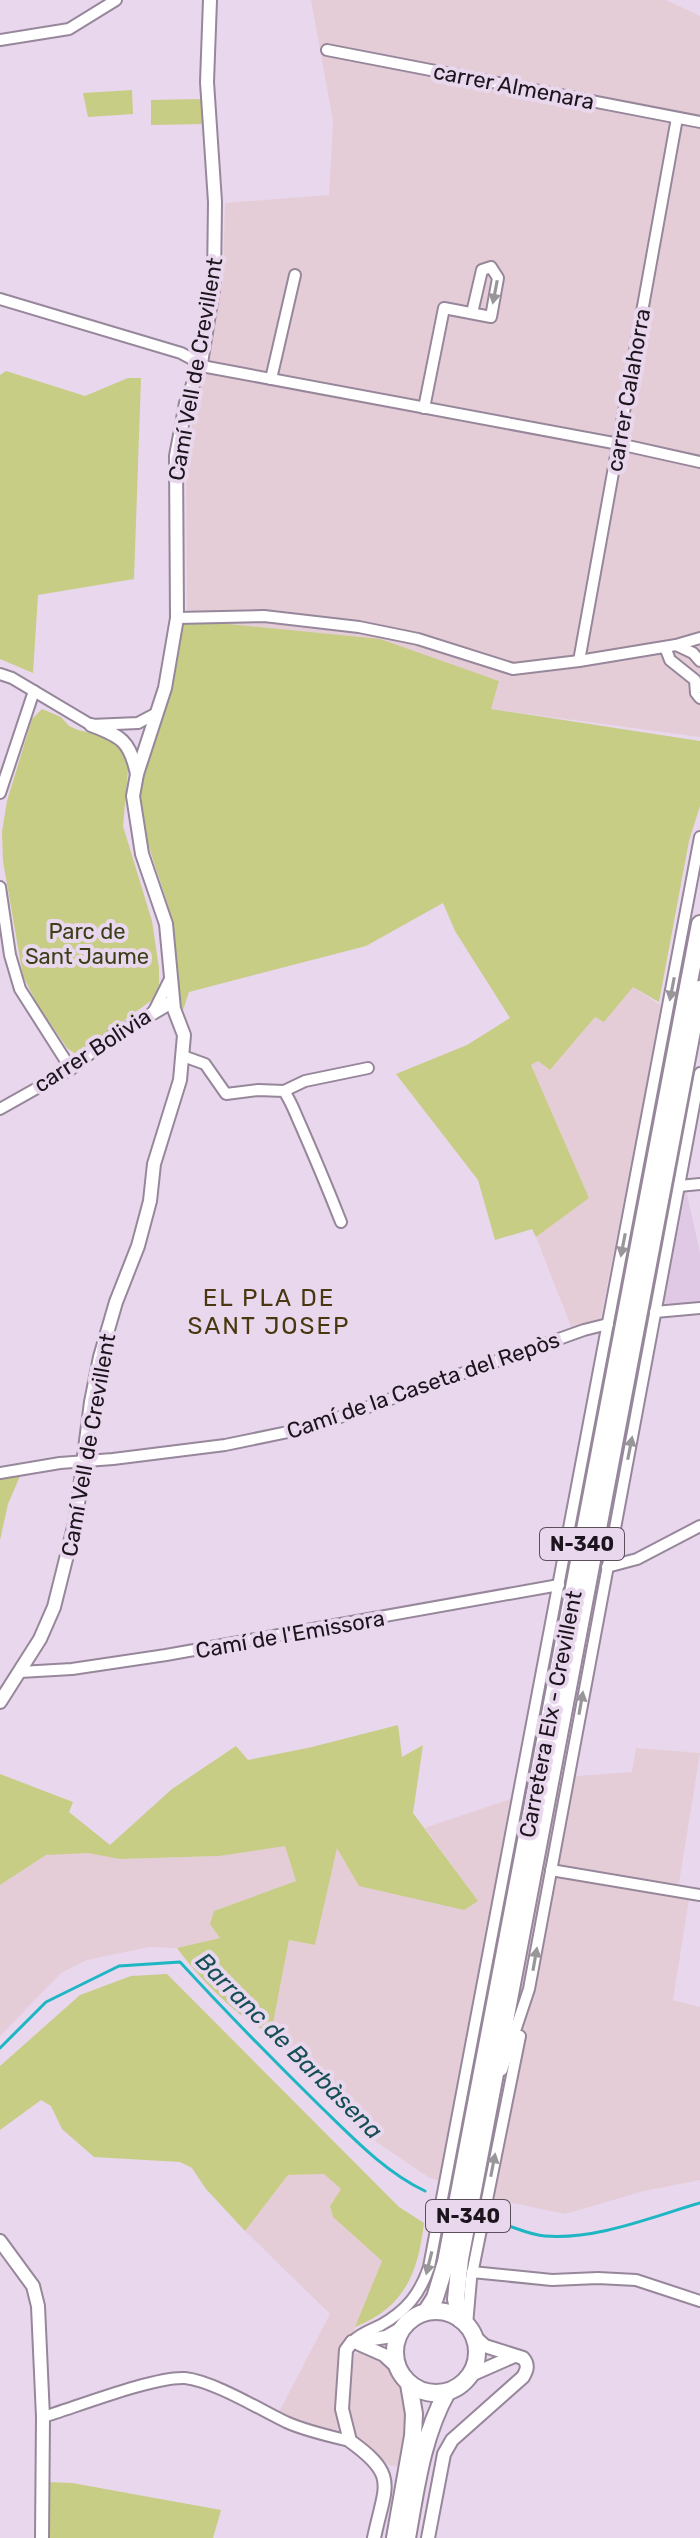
<svg xmlns="http://www.w3.org/2000/svg" width="700" height="2538" viewBox="0 0 700 2538" font-family="Rubik,sans-serif">
<rect width="100%" height="100%" fill="#e9d7ed"/>
<path fill="#e0c9e5" d="M 686,1190 L 700,1253 L 700,1303 L 663,1304 Z"/>
<g fill="#e5cdd7">
<path d="M 311,0 L 666,0 L 700,16 L 700,737 L 491,709 L 499,680 L 187,620 L 186,453 L 223,280 L 225,203 L 329,195 L 333,121 Z"/>
<path d="M 633,987 L 662,1006 L 598,1332 L 574,1334 L 536,1237 L 589,1198 L 531,1065 L 538,1061 L 550,1070 L 595,1017 L 604,1021 Z"/>
<path d="M 636,1748 L 700,1753 L 679,1883 L 689,1899 L 673,2000 L 700,2007 L 700,2180 L 644,2191 L 565,2214 L 498,2200 L 428,2177 L 360,2131 L 271,2034 L 289,1940 L 315,1945 L 337,1847 L 477,1900 L 425,1828 L 578,1776 L 632,1772 Z"/>
<path d="M 285,1845 L 296,1881 L 214,1911 L 220,1938 L 177,1948 L 149,1947 L 87,1960 L 61,1973 L 0,2036 L 0,1885 L 46,1855 L 85,1850 L 120,1859 L 219,1856 Z"/>
<path d="M 324,2174 L 341,2189 L 330,2206 L 333,2217 L 382,2261 L 353,2333 L 343,2346 L 343,2355 L 374,2351 L 388,2365 L 407,2397 L 409,2418 L 401,2467 L 389,2465 L 351,2432 L 333,2429 L 319,2431 L 279,2412 L 330,2314 L 245,2231 L 288,2175 Z"/>
</g>
<g fill="#c7cd84">
<path d="M 132,90 L 133,114 L 88,117 L 83,93 Z"/>
<path d="M 202,99 L 202,124 L 151,125 L 151,100 Z"/>
<path d="M 6,371 L 85,396 L 128,378 L 141,378 L 134,579 L 38,595 L 33,673 L 0,659 L 0,375 Z"/>
<path d="M 187,620 L 380,639 L 499,681 L 491,709 L 700,741 L 700,806 L 689,841 L 659,1002 L 633,987 L 604,1022 L 595,1017 L 550,1070 L 538,1061 L 531,1065 L 589,1198 L 536,1237 L 532,1229 L 495,1240 L 478,1180 L 396,1074 L 467,1045 L 510,1018 L 455,931 L 443,903 L 366,946 L 189,992 L 182,1013 L 175,982 L 176,946 L 168,905 L 144,832 L 140,800 L 141,778 L 170,689 L 182,626 Z"/>
<path d="M 42,709 L 61,717 L 69,726 L 78,730 L 107,737 L 120,747 L 127,759 L 128,770 L 123,826 L 152,921 L 159,968 L 159,985 L 152,1000 L 82,1051 L 74,1053 L 67,1048 L 37,1004 L 23,976 L 3,861 L 2,832 L 7,801 L 32,719 Z"/>
<path d="M 23,1469 L 8,1504 L 0,1540 L 0,1472 Z"/>
<path d="M 398,1725 L 402,1757 L 423,1745 L 413,1813 L 478,1901 L 464,1910 L 359,1886 L 337,1848 L 315,1945 L 289,1940 L 271,2034 C 238,2019 198,1977 177,1948 L 220,1938 L 210,1924 L 214,1911 L 296,1881 L 285,1846 L 219,1856 L 120,1859 L 88,1853 L 46,1855 L 0,1885 L 0,1774 L 73,1802 L 69,1812 L 110,1845 L 172,1789 L 236,1746 L 248,1760 L 312,1747 Z"/>
<path d="M 167,1974 L 399,2207 L 424,2223 C 418,2273 405,2307 355,2327 L 382,2261 L 333,2217 L 330,2206 L 341,2189 L 324,2174 L 288,2175 L 245,2231 L 206,2189 L 192,2168 L 180,2162 L 94,2157 L 62,2129 L 51,2106 L 41,2100 L 0,2130 L 0,2066 L 80,1995 L 131,1976 Z"/>
<path d="M 46,2482 L 72,2483 L 221,2510 L 213,2538 L 35,2538 L 37,2484 Z"/>
</g>
<g fill="none" stroke-linecap="round" stroke-linejoin="round">
<g stroke="#1eb6c3" stroke-width="3">
<path d="M 0,2048 L 46,2002 L 119,1966 L 180,1962 C 226,2012 273,2060 321,2107 C 353,2138 385,2172 425,2191"/>
<path d="M 503,2224 C 516,2228 531,2235 545,2236 C 597,2240 651,2217 700,2203"/>
</g>
<g stroke="#97879b" stroke-width="14">
<g id="minor">
<path d="M 0,40 L 69,29 L 116,0"/>
<path d="M 327,50 L 700,122"/>
<path d="M 0,299 L 181,353 L 207,367 L 619,444 L 700,462"/>
<path d="M 271,379 L 295,275"/>
<path d="M 424,408 L 444,308 L 491,317 L 498,278 L 491,267 L 482,270 L 472,313"/>
<path d="M 177,618 L 264,616 L 359,627 L 418,639 L 513,669 L 579,661 L 676,645 L 700,638"/>
<path d="M 676,645 L 693,653 L 700,661"/>
<path d="M 665,647 L 670,660 L 695,680 L 696,693 L 700,698"/>
<path d="M 579,661 L 677,118"/>
<path d="M 0,674 L 12,678 L 91,725 L 138,723 L 157,713"/>
<path d="M 0,793 L 34,691"/>
<path d="M 0,887 L 10,955 L 20,989 L 71,1069"/>
<path d="M 183,1056 L 205,1064 L 226,1094 L 258,1090 L 284,1091 C 292,1103 295,1113 301,1126 C 315,1158 328,1189 341,1222"/>
<path d="M 284,1091 L 305,1081 L 368,1068"/>
<path d="M 0,1109 L 71,1069 L 112,1036 L 153,1013 L 170,979"/>
<path d="M 679,1186 L 700,1184"/>
<path d="M 655,1312 L 700,1308"/>
<path d="M 0,1473 L 60,1463 L 113,1459 L 225,1445 L 312,1427 L 584,1330 L 608,1324"/>
<path d="M 607,1567 L 637,1559 L 700,1526"/>
<path d="M 20,1672 L 72,1669 L 166,1655 L 559,1585"/>
<path d="M 551,1870 L 700,1895"/>
<path d="M 502,2070 L 529,1989 L 700,1073"/>
<path d="M 472,2272 L 552,2280 L 598,2278 L 636,2280 L 700,2301"/>
<path d="M 467,2325 L 471,2279 L 520,2036"/>
<path d="M 353,2341 C 361,2333 371,2330 381,2325 C 406,2311 420,2294 429,2267 L 700,837"/>
<path d="M 43,2417 C 76,2407 155,2376 185,2378 C 213,2381 259,2409 286,2422 C 306,2431 329,2436 350,2441"/>
</g>
</g>
<g stroke="#97879b" stroke-width="16">
<g id="tertiary">
<path d="M 91,725 C 121,736 130,741 137,774"/>
<path d="M 153,1013 L 173,1001"/>
<path d="M 0,1702 L 40,1639 L 54,1607 L 76,1519 L 91,1402 L 100,1357 L 116,1302 L 138,1246 L 150,1201 L 154,1164 L 180,1080 L 184,1035 L 174,1009 L 166,924 L 142,854 L 133,796 L 137,774 L 165,688 L 177,618 L 176,456 L 186,403 L 201,363 L 214,283 L 215,202 L 207,82 L 210,0"/>
<path d="M 0,2241 L 33,2286 L 38,2306 L 43,2417 L 42,2538"/>
<path d="M 352,2342 L 346,2350 L 342,2409 L 350,2441 C 399,2476 385,2485 374,2538"/>
<path d="M 352,2342 L 386,2337 L 402,2328"/>
<path d="M 359,2344 L 384,2355 L 397,2367"/>
<path d="M 471,2375 L 512,2357"/>
<path d="M 428,2538 L 444,2454 L 452,2440 L 523,2377 C 527,2370 529,2365 523,2358 L 485,2346 L 474,2336"/>
</g>
</g>
<g stroke="#97879b" stroke-width="20">
<g id="trunk">
<circle cx="436" cy="2352" r="41"/>
<path d="M 426,2312 L 435,2298 L 446,2262 L 700,924"/>
<path d="M 460,2319 L 456,2299 L 460,2259 L 700,989"/>
<path d="M 395,2538 L 413,2436 L 414,2414 L 409,2384"/>
<path d="M 407,2538 C 416,2488 422,2437 447,2392"/>
</g>
</g>
<use href="#minor" stroke="#fff" stroke-width="10"/>
<use href="#tertiary" stroke="#fff" stroke-width="12"/>
<use href="#trunk" stroke="#fff" stroke-width="16"/>
</g>
<defs><path id="oneway-solid" d="M-6-.8H1V-3.2L6.5 0L1 3.2V.8H-6Z" transform="scale(2)"/></defs>
<g fill="#999699">
<use href="#oneway-solid" transform="translate(495 292) rotate(101)"/>
<use href="#oneway-solid" transform="translate(672 989) rotate(101)"/>
<use href="#oneway-solid" transform="translate(623 1245) rotate(101)"/>
<use href="#oneway-solid" transform="translate(630 1448) rotate(-79)"/>
<use href="#oneway-solid" transform="translate(581 1703) rotate(-80)"/>
<use href="#oneway-solid" transform="translate(535 1959) rotate(-80)"/>
<use href="#oneway-solid" transform="translate(493 2165) rotate(-79)"/>
<use href="#oneway-solid" transform="translate(429 2263) rotate(104)"/>
</g>
<g text-anchor="middle" stroke-width="8" stroke-linejoin="round" paint-order="stroke">
<g fill="#e9d7ed" stroke="#5a4f5b" stroke-width="2">
<rect x="540" y="1528" width="84" height="32" rx="6"/>
<rect x="426" y="2200" width="84" height="32" rx="6"/>
</g>
<g font-size="20" font-weight="bold" fill="#1c151d">
<text x="582" y="1551">N-340</text>
<text x="468" y="2223">N-340</text>
</g>
<g font-size="22" fill="#1c151d" stroke="#e9d7ed">
<text transform="translate(514 86) rotate(11)" y="8">carrer Almenara</text>
<text transform="translate(195 369) rotate(-80)" y="8">Camí Vell de Crevillent</text>
<text transform="translate(628 390) rotate(-80)" y="8">carrer Calahorra</text>
<text transform="translate(92 1050) rotate(-33)" y="8">carrer Bolivia</text>
<text transform="translate(423 1385) rotate(-19)" y="8">Camí de la Caseta del Repòs</text>
<text transform="translate(88 1445) rotate(-80)" y="8">Camí Vell de Crevillent</text>
<text transform="translate(290 1634) rotate(-10)" y="8">Camí de l'Emissora</text>
<text transform="translate(550 1714) rotate(-79)" y="8">Carretera Elx - Crevillent</text>
</g>
<g font-size="22" fill="#3c3f18" stroke="#e9d7ed">
<text x="87" y="939">Parc de<tspan x="87" dy="25">Sant Jaume</tspan></text>
</g>
<g font-size="24" letter-spacing="2" fill="#48370f" stroke="#e9d7ed">
<text x="269" y="1306">EL PLA DE<tspan x="269" dy="28">SANT JOSEP</tspan></text>
</g>
<g font-size="24" font-style="italic" fill="#154f55" stroke="#e9d7ed">
<text transform="translate(289 2046) rotate(45)" y="8">Barranc de Barbàsena</text>
</g>
</g>
</svg>
